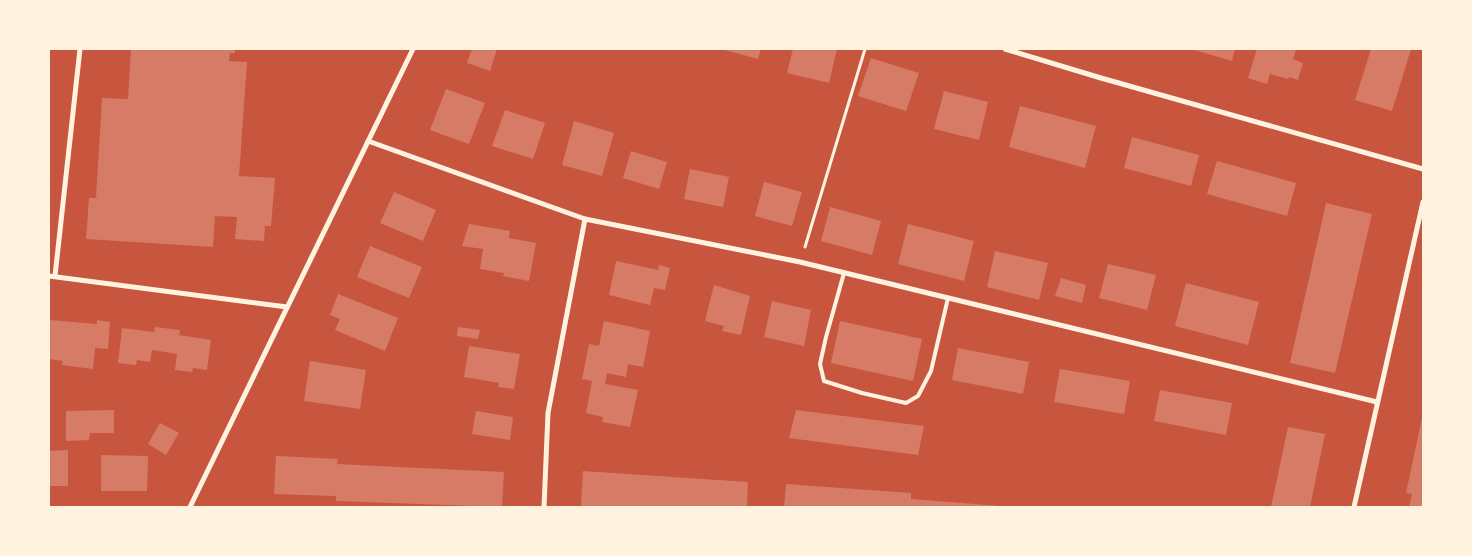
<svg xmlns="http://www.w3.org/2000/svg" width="1472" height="556" viewBox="0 0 1472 556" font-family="Figtree,sans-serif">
<rect width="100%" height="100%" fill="#c8553d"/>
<g fill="#d67c66">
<path d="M 131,49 L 235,49 L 235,53 L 230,53 L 229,61 L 247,62 L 239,176 L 275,178 L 271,226 L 265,226 L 264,241 L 235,239 L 237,217 L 215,216 L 213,247 L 86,239 L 89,198 L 96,198 L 102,98 L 128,99 Z"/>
<path d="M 472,49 L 497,49 L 490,71 L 467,63 Z"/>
<path d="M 721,49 L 761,49 L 758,59 Z"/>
<path d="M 793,49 L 837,49 L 829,83 L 787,73 Z"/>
<path d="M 1191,49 L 1235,49 L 1232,61 Z"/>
<path d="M 1257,49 L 1296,49 L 1293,59 L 1303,63 L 1298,80 L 1289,77 L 1288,79 L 1270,74 L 1267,84 L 1248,78 Z"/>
<path d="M 1371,49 L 1411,49 L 1392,111 L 1355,100 Z"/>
<path d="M 871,58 L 919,73 L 906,111 L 858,96 Z"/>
<path d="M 446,89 L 485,103 L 469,144 L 430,130 Z"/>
<path d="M 944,91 L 988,102 L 979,140 L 934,129 Z"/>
<path d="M 1020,106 L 1096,126 L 1085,168 L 1009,147 Z"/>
<path d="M 505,110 L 545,123 L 533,159 L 492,146 Z"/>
<path d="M 574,121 L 614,133 L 602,176 L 562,165 Z"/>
<path d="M 1132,137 L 1199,155 L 1191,186 L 1124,168 Z"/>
<path d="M 631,151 L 667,162 L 659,189 L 623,178 Z"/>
<path d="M 1217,161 L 1296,183 L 1287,216 L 1207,194 Z"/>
<path d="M 690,169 L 729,177 L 723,207 L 684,199 Z"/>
<path d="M 764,182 L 802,192 L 792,226 L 755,216 Z"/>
<path d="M 394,192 L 436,210 L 423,241 L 380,223 Z"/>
<path d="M 1326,203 L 1372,214 L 1335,373 L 1290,363 Z"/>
<path d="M 830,207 L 881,221 L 872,255 L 821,241 Z"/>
<path d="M 469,224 L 510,231 L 509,238 L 536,243 L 529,281 L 503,276 L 504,273 L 480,269 L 483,249 L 462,246 Z"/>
<path d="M 908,224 L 974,241 L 964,281 L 898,264 Z"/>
<path d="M 370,246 L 422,267 L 409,298 L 357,277 Z"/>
<path d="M 995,251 L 1048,263 L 1039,300 L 987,287 Z"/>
<path d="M 616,261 L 658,270 L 659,265 L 670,268 L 665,290 L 654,288 L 650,305 L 609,295 Z"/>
<path d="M 1108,264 L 1156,275 L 1147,310 L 1099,298 Z"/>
<path d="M 1061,278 L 1086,285 L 1082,303 L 1055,296 Z"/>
<path d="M 1186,283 L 1259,302 L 1248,345 L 1175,326 Z"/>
<path d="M 714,285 L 750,296 L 741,335 L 722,331 L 724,326 L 705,321 Z"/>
<path d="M 338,294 L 398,318 L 385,351 L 335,330 L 340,319 L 330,315 Z"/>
<path d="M 772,301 L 811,310 L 804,346 L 764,337 Z"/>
<path d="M 50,320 L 97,324 L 97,320 L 110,322 L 108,349 L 95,348 L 93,369 L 62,365 L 63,361 L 49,359 Z"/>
<path d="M 604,321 L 650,331 L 643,367 L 628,364 L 626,377 L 607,373 L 605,384 L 638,390 L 630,427 L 602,422 L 603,417 L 586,413 L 592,381 L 582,379 L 589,344 L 599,346 Z"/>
<path d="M 840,321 L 922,339 L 913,381 L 831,363 Z"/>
<path d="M 155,327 L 180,330 L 179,335 L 211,340 L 207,370 L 193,368 L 192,372 L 175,370 L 177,354 L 152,350 L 150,362 L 137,360 L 136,365 L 118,363 L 122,328 L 154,332 Z"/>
<path d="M 458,327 L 480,330 L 478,339 L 457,336 Z"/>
<path d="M 469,346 L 520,354 L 514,389 L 498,387 L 499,383 L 464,377 Z"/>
<path d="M 958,348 L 1029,362 L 1023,394 L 952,380 Z"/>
<path d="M 310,361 L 366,370 L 360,409 L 304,401 Z"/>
<path d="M 1060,369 L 1130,381 L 1124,414 L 1054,402 Z"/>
<path d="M 1160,390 L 1232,403 L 1226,435 L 1154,421 Z"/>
<path d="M 114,410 L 114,433 L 90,433 L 89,440 L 66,441 L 66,411 Z"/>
<path d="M 796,410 L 924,426 L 918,455 L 789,438 Z"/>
<path d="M 476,411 L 513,417 L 510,440 L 472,434 Z"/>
<path d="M 1422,418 L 1423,507 L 1409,507 L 1412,494 L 1406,493 Z"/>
<path d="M 160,423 L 179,433 L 166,455 L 148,444 Z"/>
<path d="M 1288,427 L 1325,434 L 1310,507 L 1271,507 Z"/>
<path d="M 68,450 L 68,486 L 49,486 L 49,451 Z"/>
<path d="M 101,455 L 148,456 L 147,491 L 101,491 Z"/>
<path d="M 276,456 L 338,459 L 337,464 L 504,472 L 502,507 L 336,501 L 336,496 L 274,494 Z"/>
<path d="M 583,471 L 748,482 L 747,507 L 581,507 Z"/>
<path d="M 786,484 L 911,493 L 911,499 L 1000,506 L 1000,507 L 784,507 Z"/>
</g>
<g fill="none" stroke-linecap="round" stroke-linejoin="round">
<path stroke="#fff3e0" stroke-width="3" d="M 805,247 L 865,49"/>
<path stroke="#fff3e0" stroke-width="4" d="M 844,273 L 826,337 L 820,364 L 824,381 L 862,393 L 906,403 L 918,396 L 931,371 L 948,298"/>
<g stroke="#fff3e0" stroke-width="5">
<path d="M 1005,49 L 1101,78 L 1423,169"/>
<path d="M 368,141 L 585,219 L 800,262 L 1377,402"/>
<path d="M 49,276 L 287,307"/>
<path d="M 55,276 L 80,49"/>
<path d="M 190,507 L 413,49"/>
<path d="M 544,507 L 548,413 L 585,219"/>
<path d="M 1354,507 L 1423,202"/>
</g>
</g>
<rect width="1472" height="556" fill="none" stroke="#fff3e0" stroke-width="100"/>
</svg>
